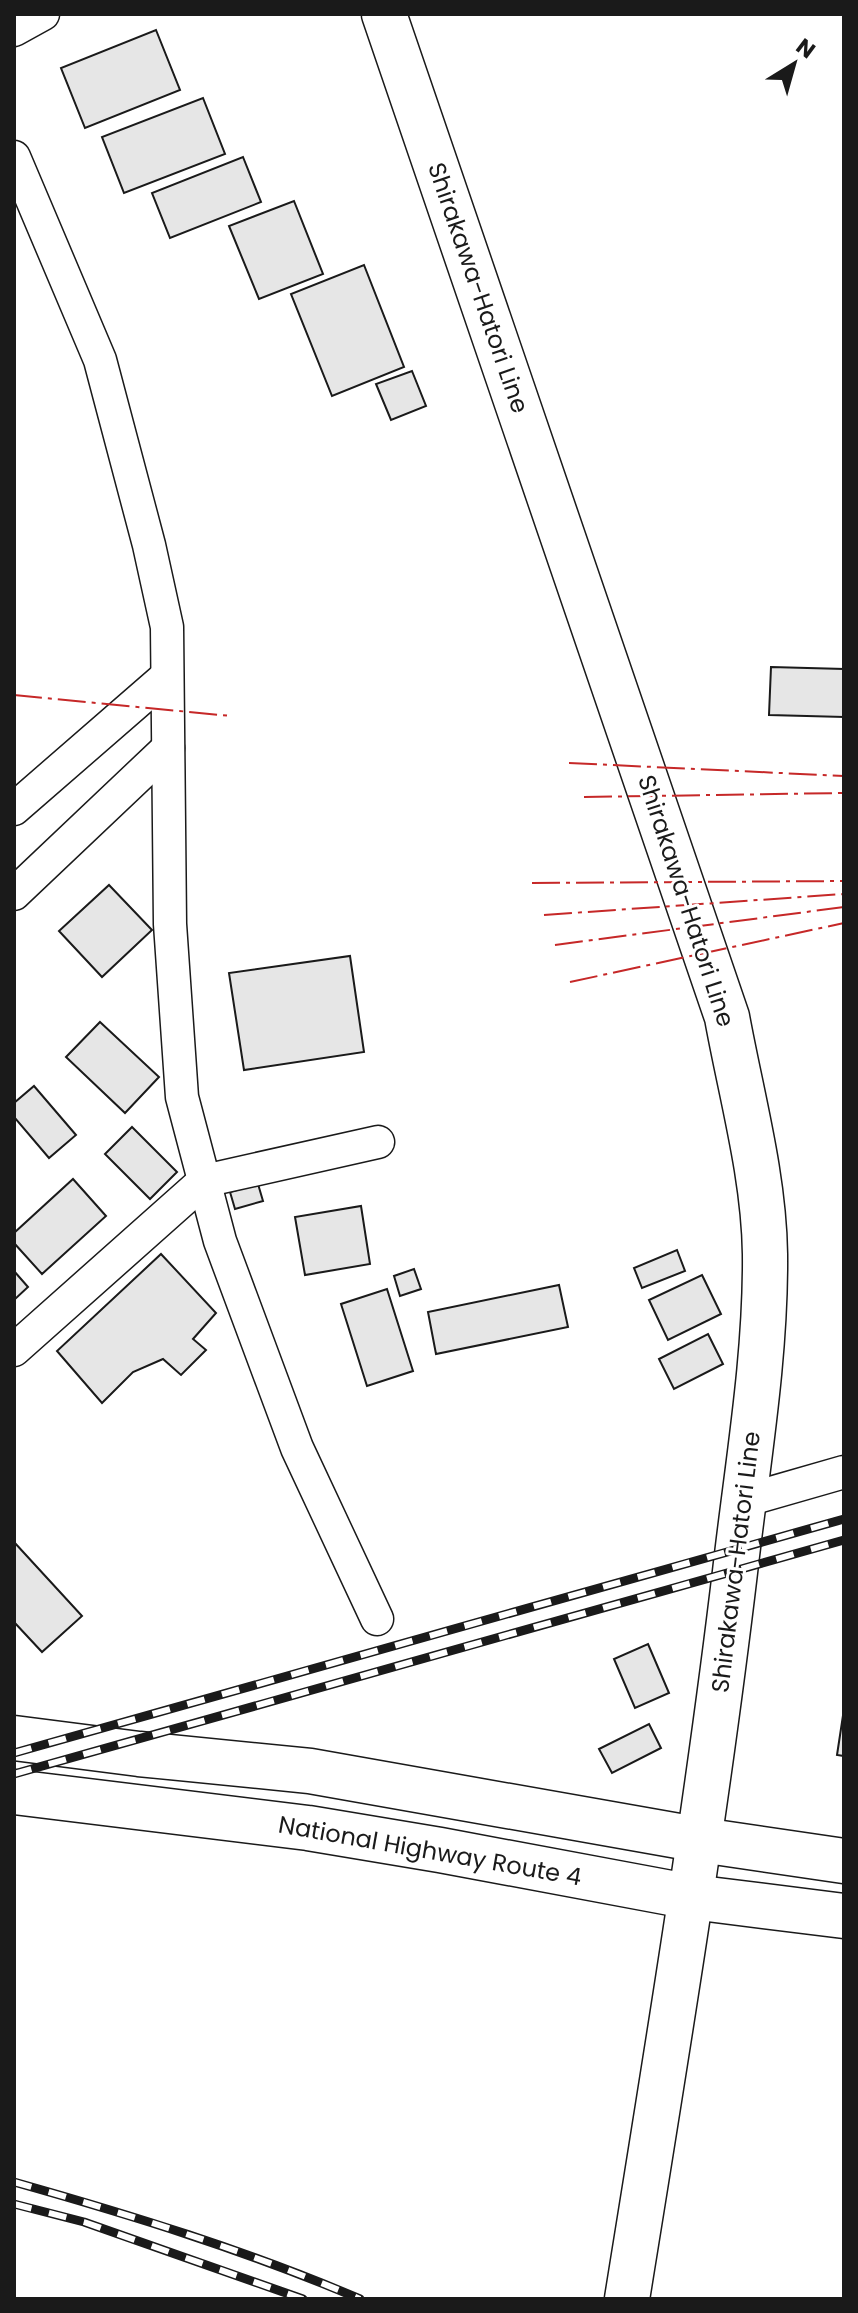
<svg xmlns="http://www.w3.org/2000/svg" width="858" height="2313" viewBox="0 0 858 2313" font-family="Poppins,sans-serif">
<rect width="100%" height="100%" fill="#fff"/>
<g fill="#e6e6e6" stroke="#1a1a1a" stroke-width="2">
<path d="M 156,30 L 180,90 L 85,128 L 61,68 Z"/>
<path d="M 203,98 L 225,154 L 124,193 L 102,137 Z"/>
<path d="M 243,157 L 261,202 L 170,238 L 152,193 Z"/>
<path d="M 294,201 L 323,274 L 259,299 L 229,226 Z"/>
<path d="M 364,265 L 404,367 L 332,396 L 291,294 Z"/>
<path d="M 412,371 L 426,406 L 391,420 L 376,384 Z"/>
<path d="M 771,667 L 844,669 L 844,717 L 769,715 Z"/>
<path d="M 109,885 L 152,930 L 102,977 L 59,931 Z"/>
<path d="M 350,956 L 364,1052 L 244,1070 L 229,973 Z"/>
<path d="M 100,1022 L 159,1077 L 125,1113 L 66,1057 Z"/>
<path d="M 34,1086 L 76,1135 L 49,1158 L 14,1117 L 14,1103 Z"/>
<path d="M 132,1127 L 177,1172 L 150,1199 L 105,1154 Z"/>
<path d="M 73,1179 L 106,1216 L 42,1274 L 14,1243 L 14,1233 Z"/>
<path d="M 258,1184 L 263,1201 L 235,1209 L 230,1192 Z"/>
<path d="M 361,1206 L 370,1264 L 305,1275 L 295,1217 Z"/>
<path d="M 677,1250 L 685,1271 L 642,1288 L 634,1268 Z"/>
<path d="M 161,1254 L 216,1313 L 193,1339 L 206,1350 L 181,1375 L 163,1359 L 133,1372 L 102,1403 L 57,1351 Z"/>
<path d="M 414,1269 L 421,1289 L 400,1296 L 394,1276 Z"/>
<path d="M 14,1271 L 28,1287 L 14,1300 Z"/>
<path d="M 702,1275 L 721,1314 L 668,1340 L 649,1300 Z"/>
<path d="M 559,1285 L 568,1327 L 436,1354 L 428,1312 Z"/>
<path d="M 387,1289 L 413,1371 L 367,1386 L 341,1304 Z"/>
<path d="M 708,1334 L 723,1364 L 674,1389 L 659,1359 Z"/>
<path d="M 14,1542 L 82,1616 L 42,1652 L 14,1622 Z"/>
<path d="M 648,1644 L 669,1693 L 635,1708 L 614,1659 Z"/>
<path d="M 844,1709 L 844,1756 L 837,1755 Z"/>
<path d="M 649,1724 L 661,1748 L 612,1773 L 599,1749 Z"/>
</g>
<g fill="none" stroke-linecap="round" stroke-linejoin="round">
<g stroke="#1a1a1a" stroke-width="35">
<g id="street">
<path d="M 14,30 L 43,14"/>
<path d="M 14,157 L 100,360 L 149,545 L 167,627 L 170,924 L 182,1097 L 220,1241 L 297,1448 L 377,1619"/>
<path d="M 14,809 L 167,676"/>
<path d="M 14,894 L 168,748"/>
<path d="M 14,1350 L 204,1181 L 378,1142"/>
<path d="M 743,1501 L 844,1472"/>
</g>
</g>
<g stroke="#1a1a1a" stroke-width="47">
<path id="primary" d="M 384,14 L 727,1017 C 741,1094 764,1175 765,1254 C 766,1360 747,1466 735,1572 C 706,1815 666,2057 627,2299"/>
</g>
<g stroke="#1a1a1a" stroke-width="47">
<g id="highway">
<path d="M 14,1738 L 139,1754 L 310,1771 L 701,1840 L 844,1861"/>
<path d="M 14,1792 L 308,1828 L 440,1850 L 692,1897 L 844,1916"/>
</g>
</g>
<use href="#street" stroke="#fff" stroke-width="32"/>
<use href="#primary" stroke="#fff" stroke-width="44"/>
<use href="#highway" stroke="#fff" stroke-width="44"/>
<g stroke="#1a1a1a" stroke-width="9">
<g id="rail">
<path d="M 14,1753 L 844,1519"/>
<path d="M 14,1774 L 844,1540"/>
<path d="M 14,2182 C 131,2215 248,2251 360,2299"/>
<path d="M 14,2204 L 84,2222 L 303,2299"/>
</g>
</g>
<use href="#rail" stroke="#fff" stroke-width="6" stroke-dasharray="18" stroke-linecap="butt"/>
<g stroke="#c62828" stroke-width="2" stroke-dasharray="28 6 4 6" stroke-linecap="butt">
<path d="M 14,695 L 231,716"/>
<path d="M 569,763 L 844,776"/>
<path d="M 584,797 L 844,793"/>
<path d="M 532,883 L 844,881"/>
<path d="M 544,915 L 844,894"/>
<path d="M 555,945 L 844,907"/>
<path d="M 570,982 L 844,923"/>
</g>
</g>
<g text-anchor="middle" stroke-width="6" stroke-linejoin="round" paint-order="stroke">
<g font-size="24" fill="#1a1a1a" stroke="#fff">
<text transform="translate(478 288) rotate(71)" y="8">Shirakawa-Hatori Line</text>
<text transform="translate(686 901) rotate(72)" y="8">Shirakawa-Hatori Line</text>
<text transform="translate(736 1562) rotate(-83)" y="8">Shirakawa-Hatori Line</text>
<text transform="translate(430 1851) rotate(10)" y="8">National Highway Route 4</text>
</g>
</g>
<rect width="858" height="2313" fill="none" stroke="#1a1a1a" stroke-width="32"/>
<g transform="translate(794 64) rotate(37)" stroke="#ffffff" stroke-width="6" paint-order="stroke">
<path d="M0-6L14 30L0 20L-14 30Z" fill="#1a1a1a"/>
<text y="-12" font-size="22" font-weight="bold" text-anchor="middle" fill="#1a1a1a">N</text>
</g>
</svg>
